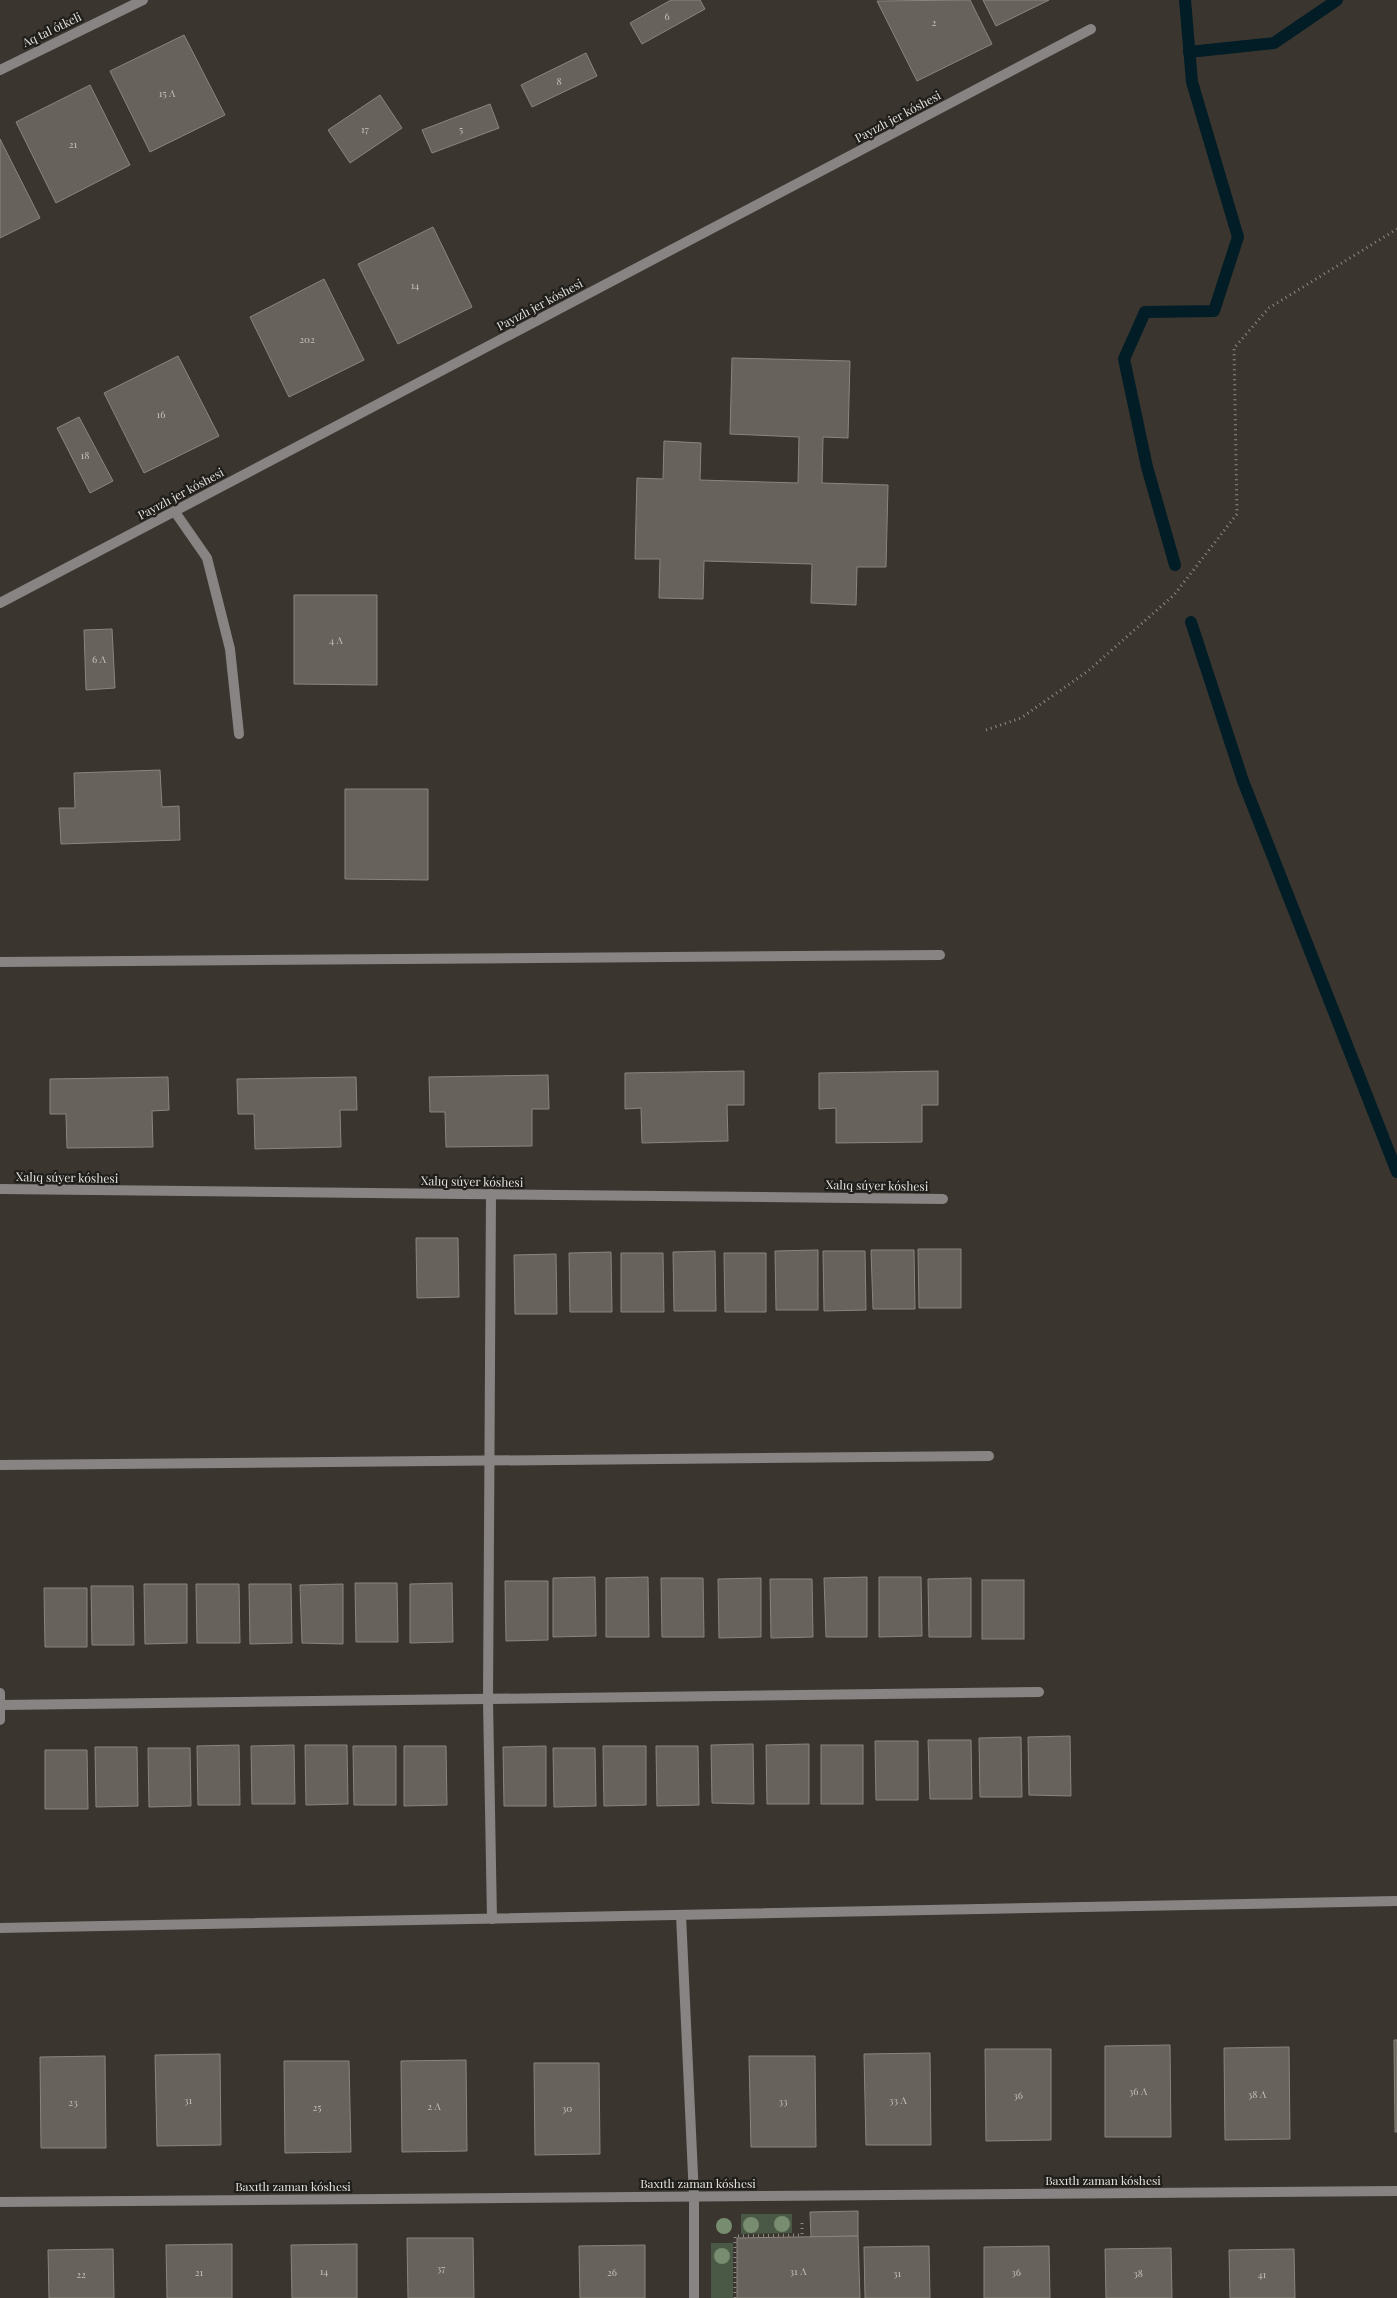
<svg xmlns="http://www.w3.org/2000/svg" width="1397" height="2298" viewBox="0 0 1397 2298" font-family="'Playfair Display',serif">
<rect width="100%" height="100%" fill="#3a362f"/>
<g fill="#4a5946">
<path d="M 741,2214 L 792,2214 L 792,2233 L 741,2234 Z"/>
<rect x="711" y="2243" width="22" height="55"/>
</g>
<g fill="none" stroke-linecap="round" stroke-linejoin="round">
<g stroke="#021d26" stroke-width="12">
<path d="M 1189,52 L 1274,43 L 1337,0"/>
<path d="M 1175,565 L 1147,467 L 1124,359 L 1145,312 L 1214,311 L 1238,237 L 1192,82 L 1185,0"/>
<path d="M 1191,622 L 1243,781 L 1397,1172"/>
</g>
</g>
<g fill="#67625b" stroke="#8a857d">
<path d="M 671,0 L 700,0 L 705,9 L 642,44 L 630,23 Z"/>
<path d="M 970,0 L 992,44 L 917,81 L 877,1 Z"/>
<path d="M 983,0 L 1049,0 L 996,26 Z"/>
<path d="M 184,35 L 225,115 L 150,152 L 110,71 Z"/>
<path d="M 586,53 L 597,76 L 532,107 L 521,85 Z"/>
<path d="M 90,85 L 130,165 L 56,203 L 16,122 Z"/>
<path d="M 380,95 L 402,128 L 350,163 L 328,130 Z"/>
<path d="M 490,104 L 499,128 L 432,153 L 422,130 Z"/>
<path d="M 0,139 L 40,218 L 0,238 Z"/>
<path d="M 433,227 L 472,307 L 398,344 L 358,264 Z"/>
<path d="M 324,279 L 364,360 L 289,397 L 250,317 Z"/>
<path d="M 178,356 L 219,436 L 144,473 L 104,393 Z"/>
<path d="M 732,358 L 850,361 L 848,438 L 823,437 L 822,483 L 888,485 L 886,567 L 857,567 L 856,605 L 811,603 L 812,564 L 704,561 L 703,599 L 659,598 L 660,559 L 635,559 L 637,478 L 663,479 L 664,441 L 701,443 L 700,480 L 798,483 L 799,437 L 730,434 Z"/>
<path d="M 79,417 L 113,481 L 90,493 L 57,428 Z"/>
<path d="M 294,595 L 377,595 L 377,685 L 294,684 Z"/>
<path d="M 112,629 L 115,688 L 86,690 L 84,630 Z"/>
<path d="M 160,770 L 162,807 L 179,806 L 180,840 L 61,844 L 59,808 L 75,808 L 74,773 Z"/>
<path d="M 345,789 L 428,789 L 428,880 L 345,879 Z"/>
<path d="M 744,1071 L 744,1105 L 727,1105 L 728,1141 L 642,1143 L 641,1108 L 625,1109 L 625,1073 Z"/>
<path d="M 938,1071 L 938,1105 L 922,1105 L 922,1142 L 836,1143 L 836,1108 L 819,1109 L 819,1073 Z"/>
<path d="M 548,1075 L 549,1109 L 532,1109 L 532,1146 L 446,1147 L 445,1112 L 430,1112 L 429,1077 Z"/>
<path d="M 168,1077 L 169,1110 L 152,1111 L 153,1147 L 67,1148 L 66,1114 L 50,1114 L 50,1079 Z"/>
<path d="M 356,1077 L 357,1110 L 340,1110 L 341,1147 L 255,1149 L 254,1114 L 238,1114 L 237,1079 Z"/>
<path d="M 416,1238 L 458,1238 L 459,1297 L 417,1298 Z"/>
<path d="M 918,1249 L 961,1249 L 961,1308 L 919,1308 Z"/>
<path d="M 818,1250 L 818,1310 L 776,1310 L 775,1251 Z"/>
<path d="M 871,1250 L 914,1250 L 915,1309 L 873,1309 Z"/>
<path d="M 715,1251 L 716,1311 L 674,1311 L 673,1252 Z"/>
<path d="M 823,1251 L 865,1251 L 866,1310 L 824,1311 Z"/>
<path d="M 611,1252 L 612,1312 L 570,1312 L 569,1253 Z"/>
<path d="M 621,1253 L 663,1253 L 664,1312 L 621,1312 Z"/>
<path d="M 724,1253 L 766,1253 L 766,1312 L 725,1312 Z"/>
<path d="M 556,1254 L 557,1314 L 515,1314 L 514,1255 Z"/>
<path d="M 595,1577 L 596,1636 L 553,1637 L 553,1578 Z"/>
<path d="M 648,1577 L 649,1637 L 606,1637 L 606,1578 Z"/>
<path d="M 867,1577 L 867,1637 L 826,1637 L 824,1578 Z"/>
<path d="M 879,1577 L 921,1577 L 922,1636 L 879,1637 Z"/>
<path d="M 661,1578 L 703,1578 L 704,1637 L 662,1637 Z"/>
<path d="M 761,1578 L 761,1637 L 719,1638 L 718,1579 Z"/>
<path d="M 971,1578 L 971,1637 L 929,1637 L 928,1579 Z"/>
<path d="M 770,1579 L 812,1579 L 813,1637 L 771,1638 Z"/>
<rect x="982" y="1580" width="42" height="59"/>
<path d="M 505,1581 L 548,1581 L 548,1640 L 506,1641 Z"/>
<path d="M 355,1583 L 397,1583 L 398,1642 L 356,1642 Z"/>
<path d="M 452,1583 L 453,1642 L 410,1643 L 410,1584 Z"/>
<path d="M 144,1584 L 187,1584 L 187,1643 L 145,1644 Z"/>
<path d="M 196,1584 L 239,1584 L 240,1643 L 197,1643 Z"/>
<path d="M 249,1584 L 291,1584 L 292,1643 L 250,1644 Z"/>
<path d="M 343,1584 L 343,1644 L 302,1643 L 300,1585 Z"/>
<path d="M 91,1586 L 133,1586 L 134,1645 L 92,1645 Z"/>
<path d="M 44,1588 L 87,1588 L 87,1647 L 45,1647 Z"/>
<path d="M 1070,1736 L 1071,1796 L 1029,1795 L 1028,1737 Z"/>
<path d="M 1021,1737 L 1022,1797 L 980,1797 L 979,1738 Z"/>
<path d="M 928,1740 L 971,1740 L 972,1799 L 930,1799 Z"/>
<path d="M 875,1741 L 918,1741 L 918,1800 L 876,1800 Z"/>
<path d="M 753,1744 L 754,1804 L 712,1803 L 711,1745 Z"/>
<path d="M 809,1744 L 809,1804 L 767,1804 L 766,1745 Z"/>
<path d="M 239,1745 L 240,1805 L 198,1805 L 197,1746 Z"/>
<path d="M 294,1745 L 295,1804 L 252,1804 L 251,1746 Z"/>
<path d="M 305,1745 L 347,1745 L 348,1804 L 306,1805 Z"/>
<rect x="821" y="1745" width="42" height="59"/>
<path d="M 353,1746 L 396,1746 L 396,1805 L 354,1805 Z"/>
<path d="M 404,1746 L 446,1746 L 447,1805 L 404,1806 Z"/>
<path d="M 546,1746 L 546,1806 L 504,1806 L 503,1747 Z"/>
<path d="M 603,1746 L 646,1746 L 646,1805 L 604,1806 Z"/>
<path d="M 656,1746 L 698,1746 L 699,1805 L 657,1806 Z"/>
<path d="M 95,1747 L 137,1747 L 138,1806 L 96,1807 Z"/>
<path d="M 148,1748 L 190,1748 L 191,1806 L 149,1807 Z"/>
<path d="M 553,1748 L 595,1748 L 596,1806 L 554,1807 Z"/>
<path d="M 45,1750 L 87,1750 L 88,1809 L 45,1809 Z"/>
<path d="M 1394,2040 L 1397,2040 L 1397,2132 L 1395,2132 Z"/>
<path d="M 1170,2045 L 1171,2137 L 1105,2137 L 1105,2046 Z"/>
<path d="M 1289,2047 L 1290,2139 L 1225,2140 L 1224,2048 Z"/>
<path d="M 985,2049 L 1051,2049 L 1051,2140 L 986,2141 Z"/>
<path d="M 930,2053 L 931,2145 L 866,2145 L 864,2054 Z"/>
<path d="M 220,2054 L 221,2145 L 157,2146 L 155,2055 Z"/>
<path d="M 105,2056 L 106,2148 L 41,2148 L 40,2057 Z"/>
<path d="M 749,2056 L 815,2056 L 816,2147 L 751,2147 Z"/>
<path d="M 466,2060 L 467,2151 L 402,2152 L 401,2061 Z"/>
<path d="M 284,2061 L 349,2061 L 351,2152 L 285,2153 Z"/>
<path d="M 534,2063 L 599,2063 L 600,2154 L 535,2155 Z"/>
<path d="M 858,2211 L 858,2236 L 811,2237 L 810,2212 Z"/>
<path d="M 858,2236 L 860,2298 L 737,2298 L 737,2238 Z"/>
<path d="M 407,2238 L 473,2238 L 474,2298 L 408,2298 Z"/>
<path d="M 232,2244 L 232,2298 L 167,2298 L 166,2245 Z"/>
<path d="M 357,2244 L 357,2298 L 292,2298 L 291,2245 Z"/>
<path d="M 645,2245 L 645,2298 L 580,2298 L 579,2246 Z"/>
<path d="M 929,2246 L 930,2298 L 865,2298 L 864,2247 Z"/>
<path d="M 1049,2246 L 1050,2298 L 984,2298 L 984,2247 Z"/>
<path d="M 1171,2248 L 1172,2298 L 1106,2298 L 1105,2249 Z"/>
<path d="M 113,2249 L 114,2298 L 49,2298 L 48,2250 Z"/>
<path d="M 1294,2249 L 1295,2298 L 1230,2298 L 1229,2250 Z"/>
</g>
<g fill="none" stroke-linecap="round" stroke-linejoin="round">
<g stroke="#8e8b85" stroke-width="3" stroke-dasharray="1 4" stroke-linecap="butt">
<path d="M 986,730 L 1021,718 L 1088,671 L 1174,595 L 1237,514 L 1234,348 L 1269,308 L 1397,229"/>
<path d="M 735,2298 L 735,2236 L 802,2235 L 802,2222"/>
</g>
<g stroke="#898484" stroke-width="10">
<path d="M 175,512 L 207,558 L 230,649 L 239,734"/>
<path d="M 0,962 L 940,955"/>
<path d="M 491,1194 L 488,1700 L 492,1919"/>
<path d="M 0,1465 L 989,1456"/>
<path d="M 0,1928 L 1397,1901"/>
</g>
<g stroke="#898484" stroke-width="10">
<path d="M 0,70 L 143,0"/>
<path d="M 0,603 L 1091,29"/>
<path d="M 0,1189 L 943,1199"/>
<path d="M 0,1693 L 0,1720"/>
<path d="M 1,1705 L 1039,1692"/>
<path d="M 681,1915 L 694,2197 L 694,2298"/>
<path d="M 0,2202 L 1397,2191"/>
</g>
</g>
<g fill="#788c6f">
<circle cx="782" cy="2224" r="8"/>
<circle cx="751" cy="2225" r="8"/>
<circle cx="724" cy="2226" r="8"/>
<circle cx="722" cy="2256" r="8"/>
</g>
<g text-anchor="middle" stroke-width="4.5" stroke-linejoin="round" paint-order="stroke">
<g font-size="10" fill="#c4c0bc">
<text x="667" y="20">6</text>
<text x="934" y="26">2</text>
<text x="559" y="85">8</text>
<text x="167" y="97">15 А</text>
<text x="365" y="133">17</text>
<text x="461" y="133">5</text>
<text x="73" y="148">21</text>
<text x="415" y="289">14</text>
<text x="307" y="343">202</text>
<text x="161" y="418">16</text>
<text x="85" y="459">18</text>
<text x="336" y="644">4 А</text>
<text x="99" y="663">6 А</text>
<text x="1138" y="2095">36 А</text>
<text x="1257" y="2098">38 А</text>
<text x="1018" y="2099">36</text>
<text x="188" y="2104">31</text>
<text x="898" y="2104">33 А</text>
<text x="783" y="2105">33</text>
<text x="73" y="2106">23</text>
<text x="434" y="2110">2 А</text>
<text x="317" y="2111">25</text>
<text x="567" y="2112">30</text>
<text x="441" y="2272">37</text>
<text x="324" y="2275">14</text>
<text x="798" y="2275">31 А</text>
<text x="199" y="2276">21</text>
<text x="612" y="2276">26</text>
<text x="1016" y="2276">36</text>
<text x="897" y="2277">31</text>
<text x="1138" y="2277">38</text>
<text x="81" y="2278">22</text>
<text x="1262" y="2278">41</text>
</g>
<g font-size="12" fill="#e3e0dc" stroke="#201e1a">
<text transform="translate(52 30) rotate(-26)" y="4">Aq tal ótkeli</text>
<text transform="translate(898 117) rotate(-28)" y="4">Payızlı jer kóshesi</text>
<text transform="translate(540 305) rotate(-28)" y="4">Payızlı jer kóshesi</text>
<text transform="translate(181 494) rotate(-28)" y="4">Payızlı jer kóshesi</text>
<text transform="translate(67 1178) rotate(1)" y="4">Xalıq súyer kóshesi</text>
<text transform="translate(472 1182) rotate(1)" y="4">Xalıq súyer kóshesi</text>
<text transform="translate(877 1186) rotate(1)" y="4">Xalıq súyer kóshesi</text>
<text x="1103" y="2185">Baxıtlı zaman kóshesi</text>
<text x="698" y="2188">Baxıtlı zaman kóshesi</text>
<text x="293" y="2191">Baxıtlı zaman kóshesi</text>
</g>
</g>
</svg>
